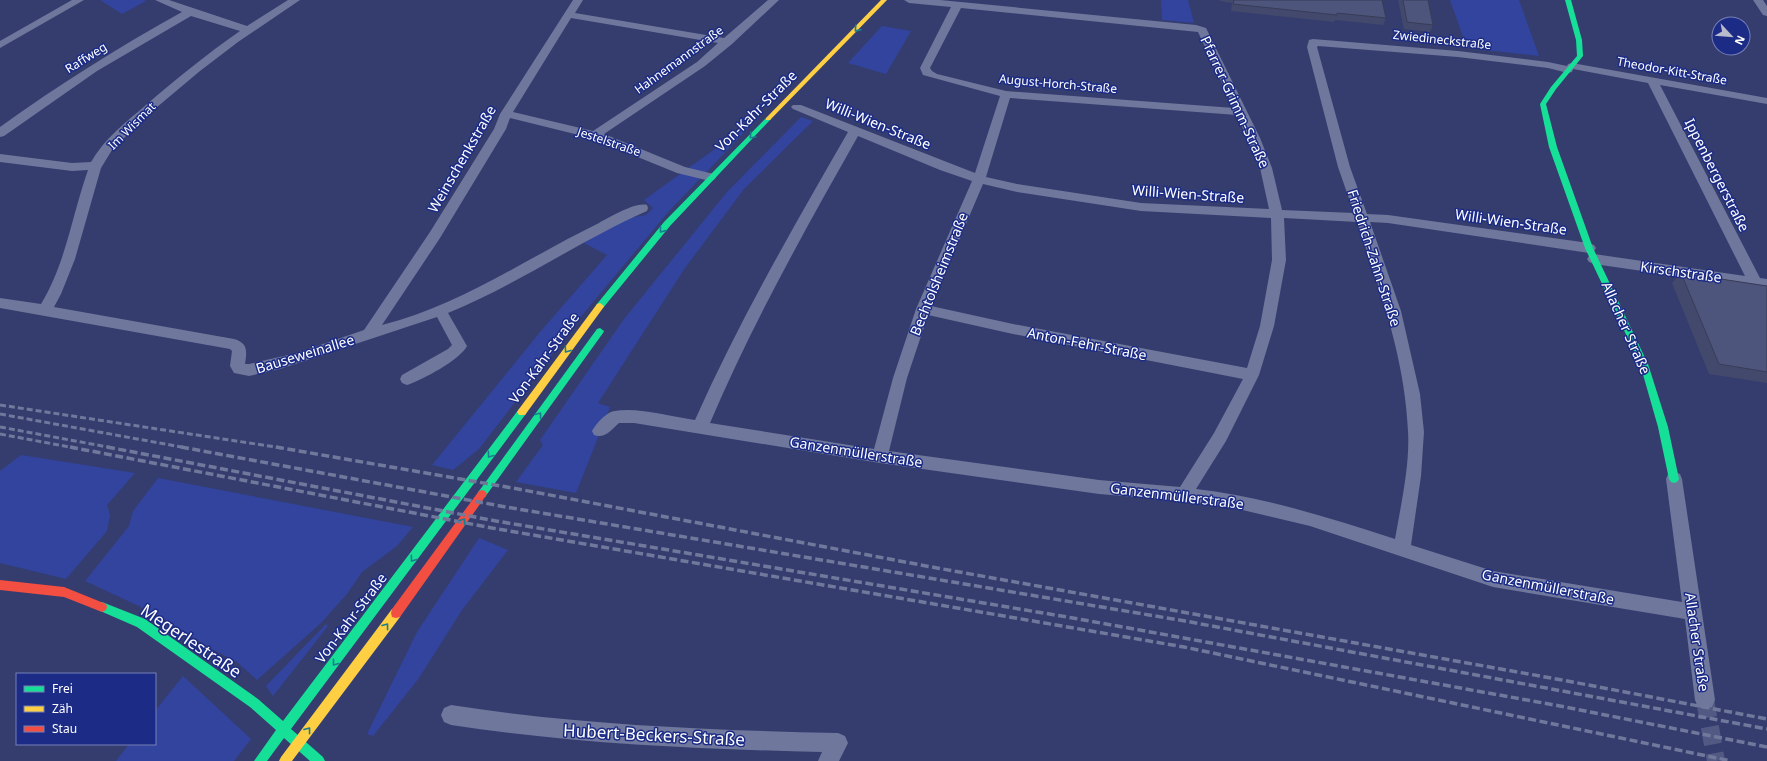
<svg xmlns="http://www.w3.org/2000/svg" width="1767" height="761" viewBox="0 0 1767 761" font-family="'Noto Sans',sans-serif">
<rect width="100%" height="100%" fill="#343d6e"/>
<g fill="#32449e">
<path d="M 100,0 L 144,0 L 146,1 L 122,14 Z"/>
<path d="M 1161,0 L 1188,0 L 1194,23 L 1162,20 Z"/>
<path d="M 1450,0 L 1519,0 L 1539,56 L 1467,48 Z"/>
<path d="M 882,26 L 911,31 L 886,74 L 848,63 Z"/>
<path d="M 801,117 L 813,121 L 744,189 L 685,268 L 598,403 L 610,407 L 576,493 L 516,482 L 543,445 L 540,440 L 624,319 L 727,192 Z"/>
<path d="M 758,118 L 669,211 L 579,319 L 479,449 L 453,470 L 432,465 L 540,332 L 607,255 L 584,243 L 618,220 L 646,215 L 653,208 L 644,200 Z"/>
<path d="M 21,455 L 135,473 L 107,505 L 110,515 L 107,531 L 66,579 L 0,563 L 0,471 Z"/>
<path d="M 158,478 L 413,527 L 397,546 L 362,572 L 347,594 L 321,623 L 257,680 L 237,662 L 210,648 L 156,614 L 85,581 L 129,526 L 133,511 Z"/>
<path d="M 479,538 L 508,550 L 462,610 L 419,678 L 373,736 L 367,734 L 417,632 Z"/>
<path d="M 326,624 L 328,626 L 273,696 L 266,686 Z"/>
<path d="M 183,676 L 251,739 L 234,761 L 116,761 L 129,744 L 155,744 L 155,711 Z"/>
</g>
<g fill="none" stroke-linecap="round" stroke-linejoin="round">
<path stroke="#525a84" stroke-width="18" stroke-dasharray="18 9" stroke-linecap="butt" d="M 1705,700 L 1716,761"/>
<g fill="#70779c" fill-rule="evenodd">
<path d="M 72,0 L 84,0 L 0,48 L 0,41 Z"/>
<path d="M 155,0 L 169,0 L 247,26 L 288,0 L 300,0 L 238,42 L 200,71 L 144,118 L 112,150 L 101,168 L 75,259 L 61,294 L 54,307 L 234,339 C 248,343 247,351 245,364 L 249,364 L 297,353 L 364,330 L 430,232 L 494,129 L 500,114 L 573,0 L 583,0 L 575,13 L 724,38 L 768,0 L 779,0 L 732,44 L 705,66 L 604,134 L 685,167 L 714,174 L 716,177 L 714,180 L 710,181 L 677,173 L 591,138 L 510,118 L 506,129 L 440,238 L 382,325 C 461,305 527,258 599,223 C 610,217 635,202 647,205 L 648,208 L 647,211 C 579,241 517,285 448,313 L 467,346 C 460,360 422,380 407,385 L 402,383 L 400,379 L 402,375 L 448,349 L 452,345 L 437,317 L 280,369 L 249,376 L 234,373 L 230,366 L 232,351 L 230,349 L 0,308 L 0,298 L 41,304 C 66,263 72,215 88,170 L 72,171 L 0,162 L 0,154 L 72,163 L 91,162 C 104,139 126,122 146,105 C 176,79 207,54 240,31 L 191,16 L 97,71 L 4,136 L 0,137 L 0,127 C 58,85 119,47 182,12 ZM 571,18 L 718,43 L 697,62 L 593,131 L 513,112 Z"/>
<path d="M 904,0 L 940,0 L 1196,25 L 1206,28 L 1260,138 L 1272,168 L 1282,210 L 1354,213 L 1338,167 L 1307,47 L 1309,40 L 1313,39 L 1458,51 L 1548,62 L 1567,66 L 1568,64 L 1572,63 L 1767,98 L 1767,104 L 1660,85 L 1760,278 L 1767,279 L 1767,289 L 1594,264 L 1589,262 L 1587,259 L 1589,256 L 1594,254 L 1745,276 L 1648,83 L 1573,69 L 1572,72 L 1568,73 L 1548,68 L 1458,57 L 1318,46 L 1317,47 L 1350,167 L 1367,214 L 1388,215 L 1589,243 L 1594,245 L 1596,248 L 1594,251 L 1589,253 L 1388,223 L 1370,222 L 1401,311 L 1420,394 L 1424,432 L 1421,476 L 1411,545 L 1493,571 L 1682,602 L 1666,479 L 1668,474 L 1674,472 L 1680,474 L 1682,479 L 1715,700 L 1712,707 L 1705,709 L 1698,707 L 1695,700 L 1685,619 L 1493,587 L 1310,526 L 1230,507 L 1184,501 L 1099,494 L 880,463 L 634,423 L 619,423 C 611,430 605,439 594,435 L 592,431 C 596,424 606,412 615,411 C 638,407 672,417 695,420 C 739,321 794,226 848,132 L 793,109 L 791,107 L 793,105 L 801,105 L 975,173 L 1000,96 L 923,75 L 920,68 L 951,7 L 909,3 ZM 961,8 L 1198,32 L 1234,108 L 1006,91 L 937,74 L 932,71 L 930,68 ZM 1010,98 L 1237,115 L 1260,168 L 1269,209 L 1141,203 L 1017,184 L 986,177 ZM 858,136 L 940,170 L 972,181 L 916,309 L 893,378 L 874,449 L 710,423 C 752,324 805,230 858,136 ZM 983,184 L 1017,192 L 1141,211 L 1271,218 L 1272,260 L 1260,326 L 1247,368 L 1013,324 L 931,306 ZM 1284,218 L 1357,222 C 1380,289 1405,359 1408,431 C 1410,466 1401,504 1395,539 C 1330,518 1265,497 1196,489 L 1226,441 L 1259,375 L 1274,326 L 1286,260 ZM 928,315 L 1013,334 L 1243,379 L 1214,433 L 1180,487 L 1099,480 L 889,451 L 907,378 Z"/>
<path d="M 1753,0 L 1763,0 L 1767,6 L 1767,16 L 1763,15 Z"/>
<path d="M 451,705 C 579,725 708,730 838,733 L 845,736 L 848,743 L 839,761 L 818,761 L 822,752 C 697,749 574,744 451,725 L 444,722 L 441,715 L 444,708 Z"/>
</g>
<g fill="#16e098" fill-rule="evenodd">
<path d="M 1565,0 L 1571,0 L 1582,40 L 1583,56 L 1556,89 L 1546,104 L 1557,147 L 1593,248 L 1648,364 L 1668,427 L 1679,479 L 1677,482 L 1674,483 L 1671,482 L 1669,479 L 1658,427 L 1640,364 L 1585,248 L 1549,147 L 1540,104 L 1551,87 L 1577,56 L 1576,40 Z"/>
<path d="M 768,117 L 771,119 L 770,120 L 670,226 L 603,308 L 597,308 L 596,306 L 597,304 L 664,222 L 766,118 Z"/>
<path d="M 600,328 L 604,331 L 603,333 L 485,497 L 482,498 L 479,497 L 477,494 L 479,491 L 597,329 Z"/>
<path d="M 522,408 L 525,409 L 527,412 L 525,415 L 291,729 L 323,757 L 325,761 L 310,761 L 284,738 L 267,761 L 254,761 L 276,730 L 250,707 L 137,627 L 98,610 L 97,607 L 98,604 L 102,602 L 145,619 L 258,699 L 283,721 L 519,409 Z"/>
</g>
<g fill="#ffcf43" fill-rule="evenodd">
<path d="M 881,0 L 887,0 L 770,120 L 766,120 L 766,118 Z"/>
<path d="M 600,303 L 604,306 L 603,308 L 525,415 L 519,415 L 517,412 L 519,409 L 597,304 Z"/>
<path d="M 396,608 L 400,609 L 401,613 L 400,617 L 292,761 L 279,761 L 281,757 L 392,609 Z"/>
</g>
<g fill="#f24e42" fill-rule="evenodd">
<path d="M 482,490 L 485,491 L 487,494 L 485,497 L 400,617 L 396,618 L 392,617 L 391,613 L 392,609 L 479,491 Z"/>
<path d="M 0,580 L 64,587 L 106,604 L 107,607 L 106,610 L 102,612 L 64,597 L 0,590 Z"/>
</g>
<g stroke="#70789b" stroke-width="3" stroke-dasharray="6 3" stroke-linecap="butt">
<path d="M 0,405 L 282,448"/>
<path d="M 0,414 L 187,448"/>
<path d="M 0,427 L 113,448"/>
<path d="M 0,434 L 75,448"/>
</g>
<g stroke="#70789b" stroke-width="3.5" stroke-dasharray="8 3.5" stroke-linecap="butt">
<path d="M 70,447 L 492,528 L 1184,647 L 1731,761"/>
<path d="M 107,447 L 496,521 L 1073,618 L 1560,706 L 1767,747"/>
<path d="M 181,447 L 506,507 L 1185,621 L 1767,729"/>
<path d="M 276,447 L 518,489 L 937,568 L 1562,680 L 1767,719"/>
</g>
</g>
<g fill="#43496c">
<path d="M 1220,0 L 1382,0 L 1386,18 L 1383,25 L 1335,20 L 1334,22 L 1231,11 L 1232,3 L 1220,1 Z"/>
<path d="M 1398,0 L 1428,0 L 1433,25 L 1430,32 L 1404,29 Z"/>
<path d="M 1681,273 L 1767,286 L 1767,383 L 1709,374 L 1672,283 Z"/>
</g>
<g fill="#4e557d" stroke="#373c58">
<path d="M 1234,0 L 1382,0 L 1386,18 L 1337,13 L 1337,15 L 1233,4 Z"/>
<path d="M 1403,0 L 1428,0 L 1433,25 L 1407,22 Z"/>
<path d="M 1681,273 L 1767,286 L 1767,372 L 1719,364 Z"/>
</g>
<defs><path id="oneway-chevron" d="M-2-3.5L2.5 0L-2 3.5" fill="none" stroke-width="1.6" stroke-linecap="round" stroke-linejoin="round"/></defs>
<g stroke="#197d8e">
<use href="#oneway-chevron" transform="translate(857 29) rotate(132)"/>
<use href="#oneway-chevron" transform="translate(752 136) rotate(135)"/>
<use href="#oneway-chevron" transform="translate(662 230) rotate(129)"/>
<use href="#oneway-chevron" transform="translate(567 350) rotate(126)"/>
<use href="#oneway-chevron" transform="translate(539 415) rotate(-54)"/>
<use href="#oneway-chevron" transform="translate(490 455) rotate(127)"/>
<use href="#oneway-chevron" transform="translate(463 521) rotate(-54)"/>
<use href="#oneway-chevron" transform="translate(413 559) rotate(126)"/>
<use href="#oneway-chevron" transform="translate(386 626) rotate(-53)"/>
<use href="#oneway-chevron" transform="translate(335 663) rotate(128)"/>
<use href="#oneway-chevron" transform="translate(308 730) rotate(-53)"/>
</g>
<g text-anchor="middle" stroke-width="3" stroke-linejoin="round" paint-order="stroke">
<g font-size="12" fill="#fff" stroke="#1c2c86">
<text transform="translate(1442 40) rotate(6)" y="4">Zwiedineckstraße</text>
<text transform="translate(86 58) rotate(-32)" y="4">Raffweg</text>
<text transform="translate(679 60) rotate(-36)" y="4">Hahnemannstraße</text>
<text transform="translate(1672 71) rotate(10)" y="4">Theodor-Kitt-Straße</text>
<text transform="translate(1058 84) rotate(5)" y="4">August-Horch-Straße</text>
<text transform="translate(132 126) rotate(-45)" y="4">Im Wismat</text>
<text transform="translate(609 142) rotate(19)" y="4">Jestelstraße</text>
</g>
<g font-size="14" fill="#fff" stroke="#1c2c86">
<text transform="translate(1235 102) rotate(65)" y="5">Pfarrer-Grimm-Straße</text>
<text transform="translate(756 111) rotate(-45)" y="5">Von-Kahr-Straße</text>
<text transform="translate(878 124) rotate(22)" y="5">Willi-Wien-Straße</text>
<text transform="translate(462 159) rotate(-60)" y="5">Weinschenkstraße</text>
<text transform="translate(1717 175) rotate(63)" y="5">Ippenbergerstraße</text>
<text transform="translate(1188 194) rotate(4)" y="5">Willi-Wien-Straße</text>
<text transform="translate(1511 222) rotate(8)" y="5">Willi-Wien-Straße</text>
<text transform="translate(1374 258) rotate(72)" y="5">Friedrich-Zahn-Straße</text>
<text transform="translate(1681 272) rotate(8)" y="5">Kirschstraße</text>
<text transform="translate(939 274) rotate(-68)" y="5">Bechtolsheimstraße</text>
<text transform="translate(1626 328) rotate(66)" y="5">Allacher Straße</text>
<text transform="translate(1087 344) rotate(11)" y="5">Anton-Fehr-Straße</text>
<text transform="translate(305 354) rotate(-17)" y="5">Bauseweinallee</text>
<text transform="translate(544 358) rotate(-54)" y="5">Von-Kahr-Straße</text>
<text transform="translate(856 452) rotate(9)" y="5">Ganzenmüllerstraße</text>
<text transform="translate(1177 496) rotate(7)" y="5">Ganzenmüllerstraße</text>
<text transform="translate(1548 587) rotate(11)" y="5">Ganzenmüllerstraße</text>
<text transform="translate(351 618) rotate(-53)" y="5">Von-Kahr-Straße</text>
<text transform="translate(1697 642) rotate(82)" y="5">Allacher Straße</text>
</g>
<g font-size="17" fill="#fff" stroke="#1c2c86">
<text transform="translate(191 641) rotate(34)" y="6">Megerlestraße</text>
<text transform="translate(654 735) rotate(3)" y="6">Hubert-Beckers-Straße</text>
</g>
</g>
<rect x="16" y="673" width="140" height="72" fill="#1c2c86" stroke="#7780b6"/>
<rect x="24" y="686" width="20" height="6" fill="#16e098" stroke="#7780b6"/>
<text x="52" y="693" font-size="12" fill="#ffffff">Frei</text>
<rect x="24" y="706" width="20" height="6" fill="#ffcf43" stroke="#7780b6"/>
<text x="52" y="713" font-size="12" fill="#ffffff">Zäh</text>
<rect x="24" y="726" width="20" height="6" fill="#f24e42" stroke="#7780b6"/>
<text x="52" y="733" font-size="12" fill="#ffffff">Stau</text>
<g transform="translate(1731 36) rotate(116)"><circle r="19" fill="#1c2c86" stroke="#7780b6"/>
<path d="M0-3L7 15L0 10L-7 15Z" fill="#b8bbcc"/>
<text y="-6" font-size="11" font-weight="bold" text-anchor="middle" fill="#ffffff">N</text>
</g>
</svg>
